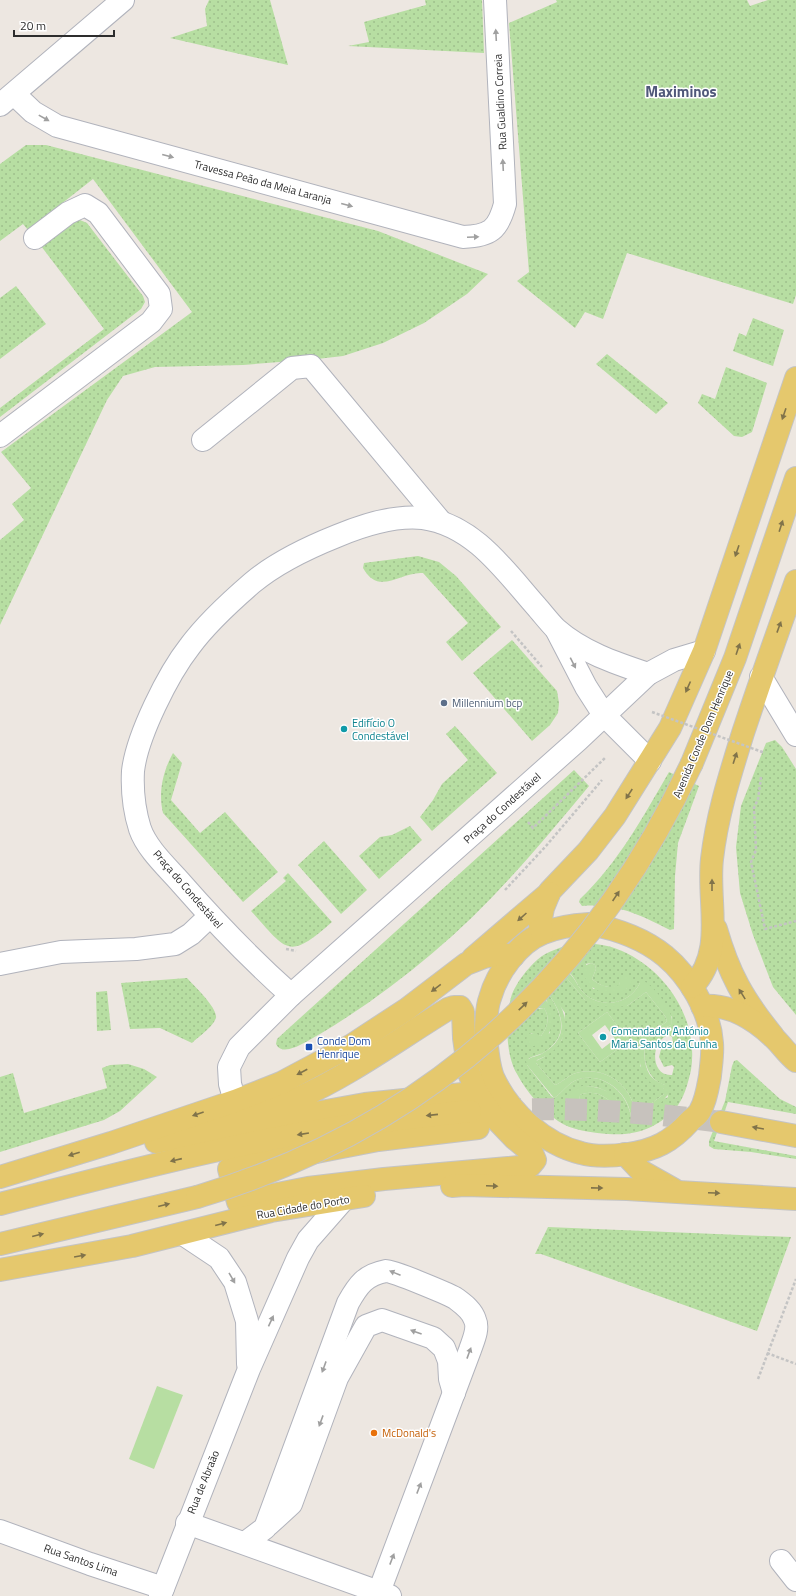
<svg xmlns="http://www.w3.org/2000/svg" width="796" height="1596" viewBox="0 0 796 1596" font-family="'Titillium Web',sans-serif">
<defs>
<pattern id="grass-dots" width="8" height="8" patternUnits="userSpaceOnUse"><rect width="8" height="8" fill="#b7dea2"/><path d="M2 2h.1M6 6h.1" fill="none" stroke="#9ebf8c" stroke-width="1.8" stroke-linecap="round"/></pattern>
</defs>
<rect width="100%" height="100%" fill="#ede7e1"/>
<g fill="url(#grass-dots)" fill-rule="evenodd">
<path d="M 209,0 L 270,0 L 288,65 L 170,38 L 207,26 L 205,9 Z"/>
<path d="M 425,0 L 482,0 L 484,53 L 348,46 L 369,42 L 364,22 L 426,5 Z"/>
<path d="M 556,0 L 747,0 L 750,6 L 768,0 L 796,0 L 796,295 L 793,304 L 627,253 L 603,319 L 585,312 L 575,328 L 517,281 L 529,272 L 509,23 L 557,2 Z"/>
<path d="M 26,145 L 46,145 L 378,231 L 488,274 L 467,294 L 424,323 L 383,343 L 343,356 L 317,359 L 243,365 L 155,367 L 123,376 L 107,400 L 0,625 L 0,540 L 24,520 L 12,504 L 31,488 L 1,452 L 192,312 L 93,179 L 28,230 L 23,224 L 0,241 L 0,164 Z"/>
<path d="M 80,220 L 87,223 L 143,296 L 145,302 L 141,309 L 0,417 L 0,408 L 104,329 L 41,246 L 74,222 Z"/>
<path d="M 16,286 L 46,324 L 0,359 L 0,298 Z"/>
<path d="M 753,318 L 784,330 L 773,366 L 733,351 L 739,333 L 746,336 Z"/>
<path d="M 607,354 L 668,403 L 656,414 L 596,364 Z"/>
<path d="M 726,367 L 767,383 L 752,432 L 742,437 L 734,436 L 698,403 L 702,394 L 715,399 Z"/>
<path d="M 418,556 L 439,562 L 456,576 L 501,627 L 462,661 L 446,642 L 468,623 L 423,573 C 401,571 379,597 363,568 L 364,563 Z"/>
<path d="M 512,640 L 557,691 L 559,703 L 558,713 L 550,725 L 532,741 L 473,673 Z"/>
<path d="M 455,726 L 497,773 L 432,831 L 420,817 L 433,800 L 442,784 L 468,760 L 446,734 Z"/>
<path d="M 775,740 L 782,747 L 796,769 L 796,1015 L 773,987 L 753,935 L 740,893 L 736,847 L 741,806 L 766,743 Z"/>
<path d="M 173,753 L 182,763 L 171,800 L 200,833 L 225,812 L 278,872 L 243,902 L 163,813 C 158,792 163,771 173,753 Z"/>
<path d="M 574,770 L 589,786 C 563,817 537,849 510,878 C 455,939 390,992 320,1034 C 310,1039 283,1059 276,1044 L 277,1039 L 289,1028 Z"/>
<path d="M 669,772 L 699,786 L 678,843 L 675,876 L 674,929 L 670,930 C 640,915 617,903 582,906 L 579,902 L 580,899 C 618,863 643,817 669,772 Z"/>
<path d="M 410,826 L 422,840 L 379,879 L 359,856 L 380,837 L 392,835 Z"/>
<path d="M 324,841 L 367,890 L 341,914 L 298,865 Z"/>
<path d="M 288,873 L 332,922 C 288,961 287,951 251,911 L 286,881 L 283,878 Z"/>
<path d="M 575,943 C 591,943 607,944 622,951 C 667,971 699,1020 691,1070 C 688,1083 684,1099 675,1109 C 656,1129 635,1136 608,1134 C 593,1133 570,1130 558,1121 C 542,1110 526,1091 517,1074 C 505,1054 505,1016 512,994 C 517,982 527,969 537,960 C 547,951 562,947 575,943 ZM 591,963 L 595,965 L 596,969 L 592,979 C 600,986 609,989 619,986 L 620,982 L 627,989 L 593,989 L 586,964 ZM 569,972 C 576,979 579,990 587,996 C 606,1009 630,1003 640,983 L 672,1017 L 671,1025 C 665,1028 656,1031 651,1036 C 638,1051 646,1080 665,1085 L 668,1097 L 631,1117 C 628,1093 604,1072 579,1079 C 568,1082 563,1093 554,1098 L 551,1096 L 527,1065 L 529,1058 C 533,1056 539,1055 543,1053 C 570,1036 563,1014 547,992 ZM 547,1000 L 550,1033 L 526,1043 L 531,1033 L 541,1036 C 548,1027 550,1017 544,1008 L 538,1009 ZM 669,1035 L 672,1037 L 673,1043 L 670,1045 L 662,1045 L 659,1057 L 664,1067 L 672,1065 L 674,1067 L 672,1075 C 650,1077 650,1040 669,1035 ZM 582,1086 C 598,1086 606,1089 617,1100 L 606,1113 L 610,1101 C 601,1094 591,1090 580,1095 L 579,1107 L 575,1108 Z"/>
<path d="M 565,976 L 585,1000 L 627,1006 L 646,992 L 665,1016 L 667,1021 C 663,1026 658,1025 654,1029 C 642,1037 643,1053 640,1066 L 664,1089 L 664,1094 L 641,1111 L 637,1111 C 633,1105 632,1099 628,1093 C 618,1076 596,1067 576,1073 C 568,1075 562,1083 555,1085 L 536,1063 L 536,1061 L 544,1057 L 562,1040 L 565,1013 L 550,991 ZM 607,1012 L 629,1041 L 600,1062 L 578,1033 Z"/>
<path d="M 187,978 C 194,986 218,1008 216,1018 C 213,1027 199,1036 192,1043 L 160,1028 L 130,1029 L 121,983 Z"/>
<path d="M 107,991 L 111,1030 L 97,1031 L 96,992 Z"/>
<path d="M 737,1060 L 780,1099 L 796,1107 L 796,1114 L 728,1102 L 714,1141 L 796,1156 L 796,1159 L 751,1152 L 714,1149 L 709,1146 L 709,1141 L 725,1101 L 732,1066 L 734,1061 Z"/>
<path d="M 128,1064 L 144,1069 L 157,1077 L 120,1111 L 104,1120 L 0,1152 L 0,1077 L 13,1073 L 24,1113 L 107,1088 L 102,1068 L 110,1065 Z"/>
<path d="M 548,1227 L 791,1237 L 757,1331 L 541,1254 L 535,1254 Z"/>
</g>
<g fill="#b7dea2" fill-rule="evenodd">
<path d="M 591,963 L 595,965 L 596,969 L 592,979 C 600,986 609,989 619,985 L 621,975 L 629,975 L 632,979 C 628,1004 579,995 584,966 Z"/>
<path d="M 568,972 C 576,979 579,990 587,996 C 606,1009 630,1003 640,983 L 646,982 C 656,990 676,1012 671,1025 C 664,1028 656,1031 651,1036 C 642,1046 643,1064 650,1075 C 655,1082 662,1083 669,1087 C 672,1099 648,1112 639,1119 L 631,1117 C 629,1093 604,1072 579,1079 C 568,1082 563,1093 554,1098 L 527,1065 L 526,1061 C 531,1056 537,1057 543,1053 C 571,1037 563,1013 547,992 ZM 565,976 L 585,1000 L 596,1006 L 616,1007 L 627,1006 L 646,992 L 665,1016 L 667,1021 C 662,1027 652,1028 646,1035 C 637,1047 637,1068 648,1080 C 652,1085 659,1086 664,1089 L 664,1094 L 641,1111 L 637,1111 C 633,1105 632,1099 628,1093 C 618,1076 596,1067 576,1073 C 568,1075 562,1083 555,1085 L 536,1063 L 537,1060 C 571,1048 573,1015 550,991 Z"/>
<path d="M 541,996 C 567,1014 543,1058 526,1043 L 527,1034 L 535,1033 L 541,1036 C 548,1027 550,1017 544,1008 L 535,1008 Z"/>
<path d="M 607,1012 L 629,1041 L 600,1062 L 578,1033 ZM 605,1025 L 615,1039 L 602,1049 L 592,1035 Z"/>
<path d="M 582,1086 C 600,1086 623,1093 620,1115 L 617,1118 L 607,1117 L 607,1108 L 610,1101 C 601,1094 591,1090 580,1095 L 579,1107 L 569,1108 C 561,1096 573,1091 582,1086 Z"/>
<path d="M 157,1386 L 183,1395 L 154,1469 L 129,1459 Z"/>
</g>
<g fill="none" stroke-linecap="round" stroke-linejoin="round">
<path stroke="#c7c2bd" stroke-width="22" stroke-dasharray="22 11" stroke-linecap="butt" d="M 499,1110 C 573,1107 647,1112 721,1122"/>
<g stroke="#b1b3bc" stroke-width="24">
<g id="minor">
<path d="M 14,94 L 33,112 L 57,126 L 463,237 C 490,236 498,230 505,204 L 495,0"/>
<path d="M 0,105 L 123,0"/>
<path d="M 0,436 L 151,322 L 161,309 L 159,294 L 98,213 L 85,205 L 68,213 L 35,238"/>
<path d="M 203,440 L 292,368 L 311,366 L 441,522"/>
<path d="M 557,631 L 586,687 L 604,715 L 650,761"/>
<path d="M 761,677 L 796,735"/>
<path d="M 0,964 L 61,952 L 136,949 L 175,944 L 191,934 L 210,916"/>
<path d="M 291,995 C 252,960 216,923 181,883 C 167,867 147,849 140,829 C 134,810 132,790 133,771 C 137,736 168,674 190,646 C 207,623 230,602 252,583 C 277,562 307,548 337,536 C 363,525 394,515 423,518 C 474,525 505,571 536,606 C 543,614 549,622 556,629 C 582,652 615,663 648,674"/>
<path d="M 235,1101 L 230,1084 L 229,1067 L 239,1047 L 291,995 L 578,740 L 648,674 L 674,660 L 704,651"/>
<path d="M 183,1234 L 219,1258 L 235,1282 L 247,1321 L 248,1364"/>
<path d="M 187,1523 L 390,1596"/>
<path d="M 268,1525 L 291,1504 L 337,1378 L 366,1326 L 382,1320 L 433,1338 L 444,1348 L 449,1361 L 450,1379 L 454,1393"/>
<path d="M 0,1531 L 90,1564 L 163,1588"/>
<path d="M 245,1543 L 265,1528 L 348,1303 C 358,1285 365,1275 386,1271 C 391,1270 448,1294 455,1298 C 463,1304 472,1310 475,1320 C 479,1329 473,1341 470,1350 L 379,1592"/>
<path d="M 781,1561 L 796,1580"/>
<path d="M 160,1596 L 249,1369 L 298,1258 L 308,1240 L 344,1199"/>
</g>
</g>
<g stroke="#c4c4c4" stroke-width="24">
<g id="major">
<path d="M 692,763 L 735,658 L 796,478"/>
<path d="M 589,924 C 617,929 643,938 665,956 C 689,976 710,1011 712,1043 C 713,1054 711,1065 710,1076 C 708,1087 706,1101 700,1111 C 698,1115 693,1118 690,1121 C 671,1142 655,1150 628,1154 C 614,1156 595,1157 581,1153 C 544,1144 509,1112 493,1077 C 488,1064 487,1048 486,1034 C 486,1023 486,1009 490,998 C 497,973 518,943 543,933 C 558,927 573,925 589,924 Z"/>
<path d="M 716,929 C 729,974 743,999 773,1036"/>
<path d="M 542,933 L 540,924 L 543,908 L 550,891 L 588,851 L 615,816 L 670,728 L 704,651 L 796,378"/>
<path d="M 473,958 L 549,893"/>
<path d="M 692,987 C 726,952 707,902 712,859 C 717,815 730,775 743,733 C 760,682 778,631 796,581"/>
<path d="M 702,1006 C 729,1004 754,1019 773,1037 C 781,1044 787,1054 796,1061"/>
<path d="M 454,1007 L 460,1007 L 463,1012 L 464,1038 L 469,1073 L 477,1093 L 491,1114 L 514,1138 L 532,1153 L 535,1160 L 530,1166 L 384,1179 L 308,1188 L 238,1202 L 229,1169 L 378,1140 L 478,1128 L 463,1094 L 365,1104 L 156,1142 C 203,1130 252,1120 296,1099 C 349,1076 399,1039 448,1009 Z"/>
<path d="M 721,1122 L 796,1136"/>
<path d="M 625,1154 L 641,1171 L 673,1189"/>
<path d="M 0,1177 L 111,1143 L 235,1101 L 281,1083 L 352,1045 L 407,1009 L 466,964 L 484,957 L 502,954 L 513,956"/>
<path d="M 452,1186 L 464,1185 L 627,1189 L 796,1199"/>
<path d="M 0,1204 C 94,1180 187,1155 282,1137 C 344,1125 407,1118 470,1111"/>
<path d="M 0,1244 L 197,1197"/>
<path d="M 0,1270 L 132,1246 L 271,1211 L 364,1196"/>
</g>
</g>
<g stroke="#c4c4c4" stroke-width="2.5" stroke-dasharray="3 2" stroke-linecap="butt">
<path d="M 511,631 L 542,667"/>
<path d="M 761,777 L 758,799 L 754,808 L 756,850 L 751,862 L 765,929 L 796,921"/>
<path d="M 528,822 L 533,828 L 606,757"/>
<path d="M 505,890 L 546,846 L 602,780"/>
<path d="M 286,949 L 296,951"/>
<path d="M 767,1353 L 796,1364"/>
<path d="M 758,1379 L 796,1279"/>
</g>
<use href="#minor" stroke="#fff" stroke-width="22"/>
<use href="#major" stroke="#e5c86d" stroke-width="22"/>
<g stroke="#c4c4c4" stroke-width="24" stroke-linecap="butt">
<path id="major-bridge" d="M 197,1197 C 426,1129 592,978 692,763"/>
</g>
<path stroke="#c4c4c4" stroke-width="2.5" stroke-dasharray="3 2" stroke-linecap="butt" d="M 652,712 L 765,753"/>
<use href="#major-bridge" stroke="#e5c86d" stroke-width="22"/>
</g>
<defs><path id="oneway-solid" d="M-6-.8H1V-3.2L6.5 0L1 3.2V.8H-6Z"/></defs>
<g fill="#a0a0a0">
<use href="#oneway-solid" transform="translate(496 35) rotate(-93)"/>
<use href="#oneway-solid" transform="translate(44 118) rotate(29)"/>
<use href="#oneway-solid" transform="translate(168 156) rotate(15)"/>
<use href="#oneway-solid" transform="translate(503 165) rotate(-93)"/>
<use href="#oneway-solid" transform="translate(347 205) rotate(15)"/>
<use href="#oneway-solid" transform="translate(473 237) rotate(-2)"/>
<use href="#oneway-solid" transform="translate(573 663) rotate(63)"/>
<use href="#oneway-solid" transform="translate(395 1273) rotate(-158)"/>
<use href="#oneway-solid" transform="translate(232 1278) rotate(60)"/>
<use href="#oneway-solid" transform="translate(271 1321) rotate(-65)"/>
<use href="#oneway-solid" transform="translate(416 1332) rotate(-160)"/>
<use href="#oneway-solid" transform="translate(469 1353) rotate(-70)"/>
<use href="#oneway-solid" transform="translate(324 1367) rotate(110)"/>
<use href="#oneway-solid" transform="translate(321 1421) rotate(110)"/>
<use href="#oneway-solid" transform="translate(419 1488) rotate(-69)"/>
<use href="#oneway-solid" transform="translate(392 1559) rotate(-69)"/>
</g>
<g fill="#80734a">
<use href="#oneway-solid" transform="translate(784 414) rotate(109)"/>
<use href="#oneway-solid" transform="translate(781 526) rotate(-72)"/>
<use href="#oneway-solid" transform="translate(737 551) rotate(109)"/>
<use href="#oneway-solid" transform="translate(779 627) rotate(-70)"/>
<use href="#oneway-solid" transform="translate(738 649) rotate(-71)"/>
<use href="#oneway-solid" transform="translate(688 687) rotate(114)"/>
<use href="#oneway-solid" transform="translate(735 758) rotate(-72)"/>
<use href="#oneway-solid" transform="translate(629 794) rotate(123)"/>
<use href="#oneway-solid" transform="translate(712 885) rotate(-90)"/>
<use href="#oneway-solid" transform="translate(616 896) rotate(-56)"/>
<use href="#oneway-solid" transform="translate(522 917) rotate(138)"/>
<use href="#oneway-solid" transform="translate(436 988) rotate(143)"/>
<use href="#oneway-solid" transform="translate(742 994) rotate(-122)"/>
<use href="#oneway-solid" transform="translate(523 1006) rotate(-44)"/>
<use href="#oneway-solid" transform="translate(302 1072) rotate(152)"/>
<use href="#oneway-solid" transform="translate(198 1114) rotate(161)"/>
<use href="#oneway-solid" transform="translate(432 1115) rotate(174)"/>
<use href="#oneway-solid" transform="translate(758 1128) rotate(-170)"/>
<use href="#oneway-solid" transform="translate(303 1134) rotate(171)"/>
<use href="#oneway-solid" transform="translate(74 1154) rotate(163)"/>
<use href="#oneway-solid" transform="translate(176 1160) rotate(167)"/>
<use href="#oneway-solid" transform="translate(492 1186) rotate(2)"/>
<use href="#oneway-solid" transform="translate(597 1188) rotate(1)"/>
<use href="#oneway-solid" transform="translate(714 1193) rotate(3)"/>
<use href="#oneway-solid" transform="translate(164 1205) rotate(-14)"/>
<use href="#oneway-solid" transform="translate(221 1224) rotate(-15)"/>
<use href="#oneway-solid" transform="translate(38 1235) rotate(-14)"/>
<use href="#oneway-solid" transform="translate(80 1256) rotate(-10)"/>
</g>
<circle fill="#5c6f8a" stroke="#fff" stroke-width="1.5" cx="444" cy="703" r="4"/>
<g fill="#0f9aa8" stroke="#fff" stroke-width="1.5">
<circle cx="344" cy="729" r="4"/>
<circle cx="603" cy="1037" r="4"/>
</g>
<rect fill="#1a4fb4" stroke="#fff" stroke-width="1.5" x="305" y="1043" width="8" height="8" rx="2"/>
<circle fill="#e8710a" stroke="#fff" stroke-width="1.5" cx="374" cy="1433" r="4"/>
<g text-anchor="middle" stroke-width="3" stroke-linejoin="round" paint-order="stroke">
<g font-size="11" fill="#2d2d2d" stroke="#fff">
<text transform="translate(500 102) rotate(-93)" y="4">Rua Gualdino Correia</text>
<text transform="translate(263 182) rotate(15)" y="4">Travessa Peão da Meia Laranja</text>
<text transform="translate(703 734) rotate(-67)" y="4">Avenida Conde Dom Henrique</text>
<text transform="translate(502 808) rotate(-42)" y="4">Praça do Condestável</text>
<text transform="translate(188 889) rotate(49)" y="4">Praça do Condestável</text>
<text transform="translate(303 1207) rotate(-10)" y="4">Rua Cidade do Porto</text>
<text transform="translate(203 1482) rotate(-68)" y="4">Rua de Abraão</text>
<text transform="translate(81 1560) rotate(19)" y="4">Rua Santos Lima</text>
</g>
<g font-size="11" fill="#4e5e75" stroke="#fff" text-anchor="start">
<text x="452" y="707">Millennium bcp</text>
</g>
<g font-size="11" fill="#0d838f" stroke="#fff" text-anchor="start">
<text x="352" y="727">Edifício O<tspan x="352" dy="13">Condestável</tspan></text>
<text x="611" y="1035">Comendador António<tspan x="611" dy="13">Maria Santos da Cunha</tspan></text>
</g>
<g font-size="11" fill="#164399" stroke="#fff" text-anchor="start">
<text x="317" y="1045">Conde Dom<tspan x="317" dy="13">Henrique</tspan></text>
</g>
<g font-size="11" fill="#c56008" stroke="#fff" text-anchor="start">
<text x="382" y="1437">McDonald's</text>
</g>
<g font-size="15" font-weight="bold" fill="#50587a" stroke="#fff">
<text x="681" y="97">Maximinos</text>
</g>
</g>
<path d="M14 30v6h100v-6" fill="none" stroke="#2d2d2d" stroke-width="2"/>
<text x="20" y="30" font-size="12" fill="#2d2d2d" stroke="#ffffff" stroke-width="3" paint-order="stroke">20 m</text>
</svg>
